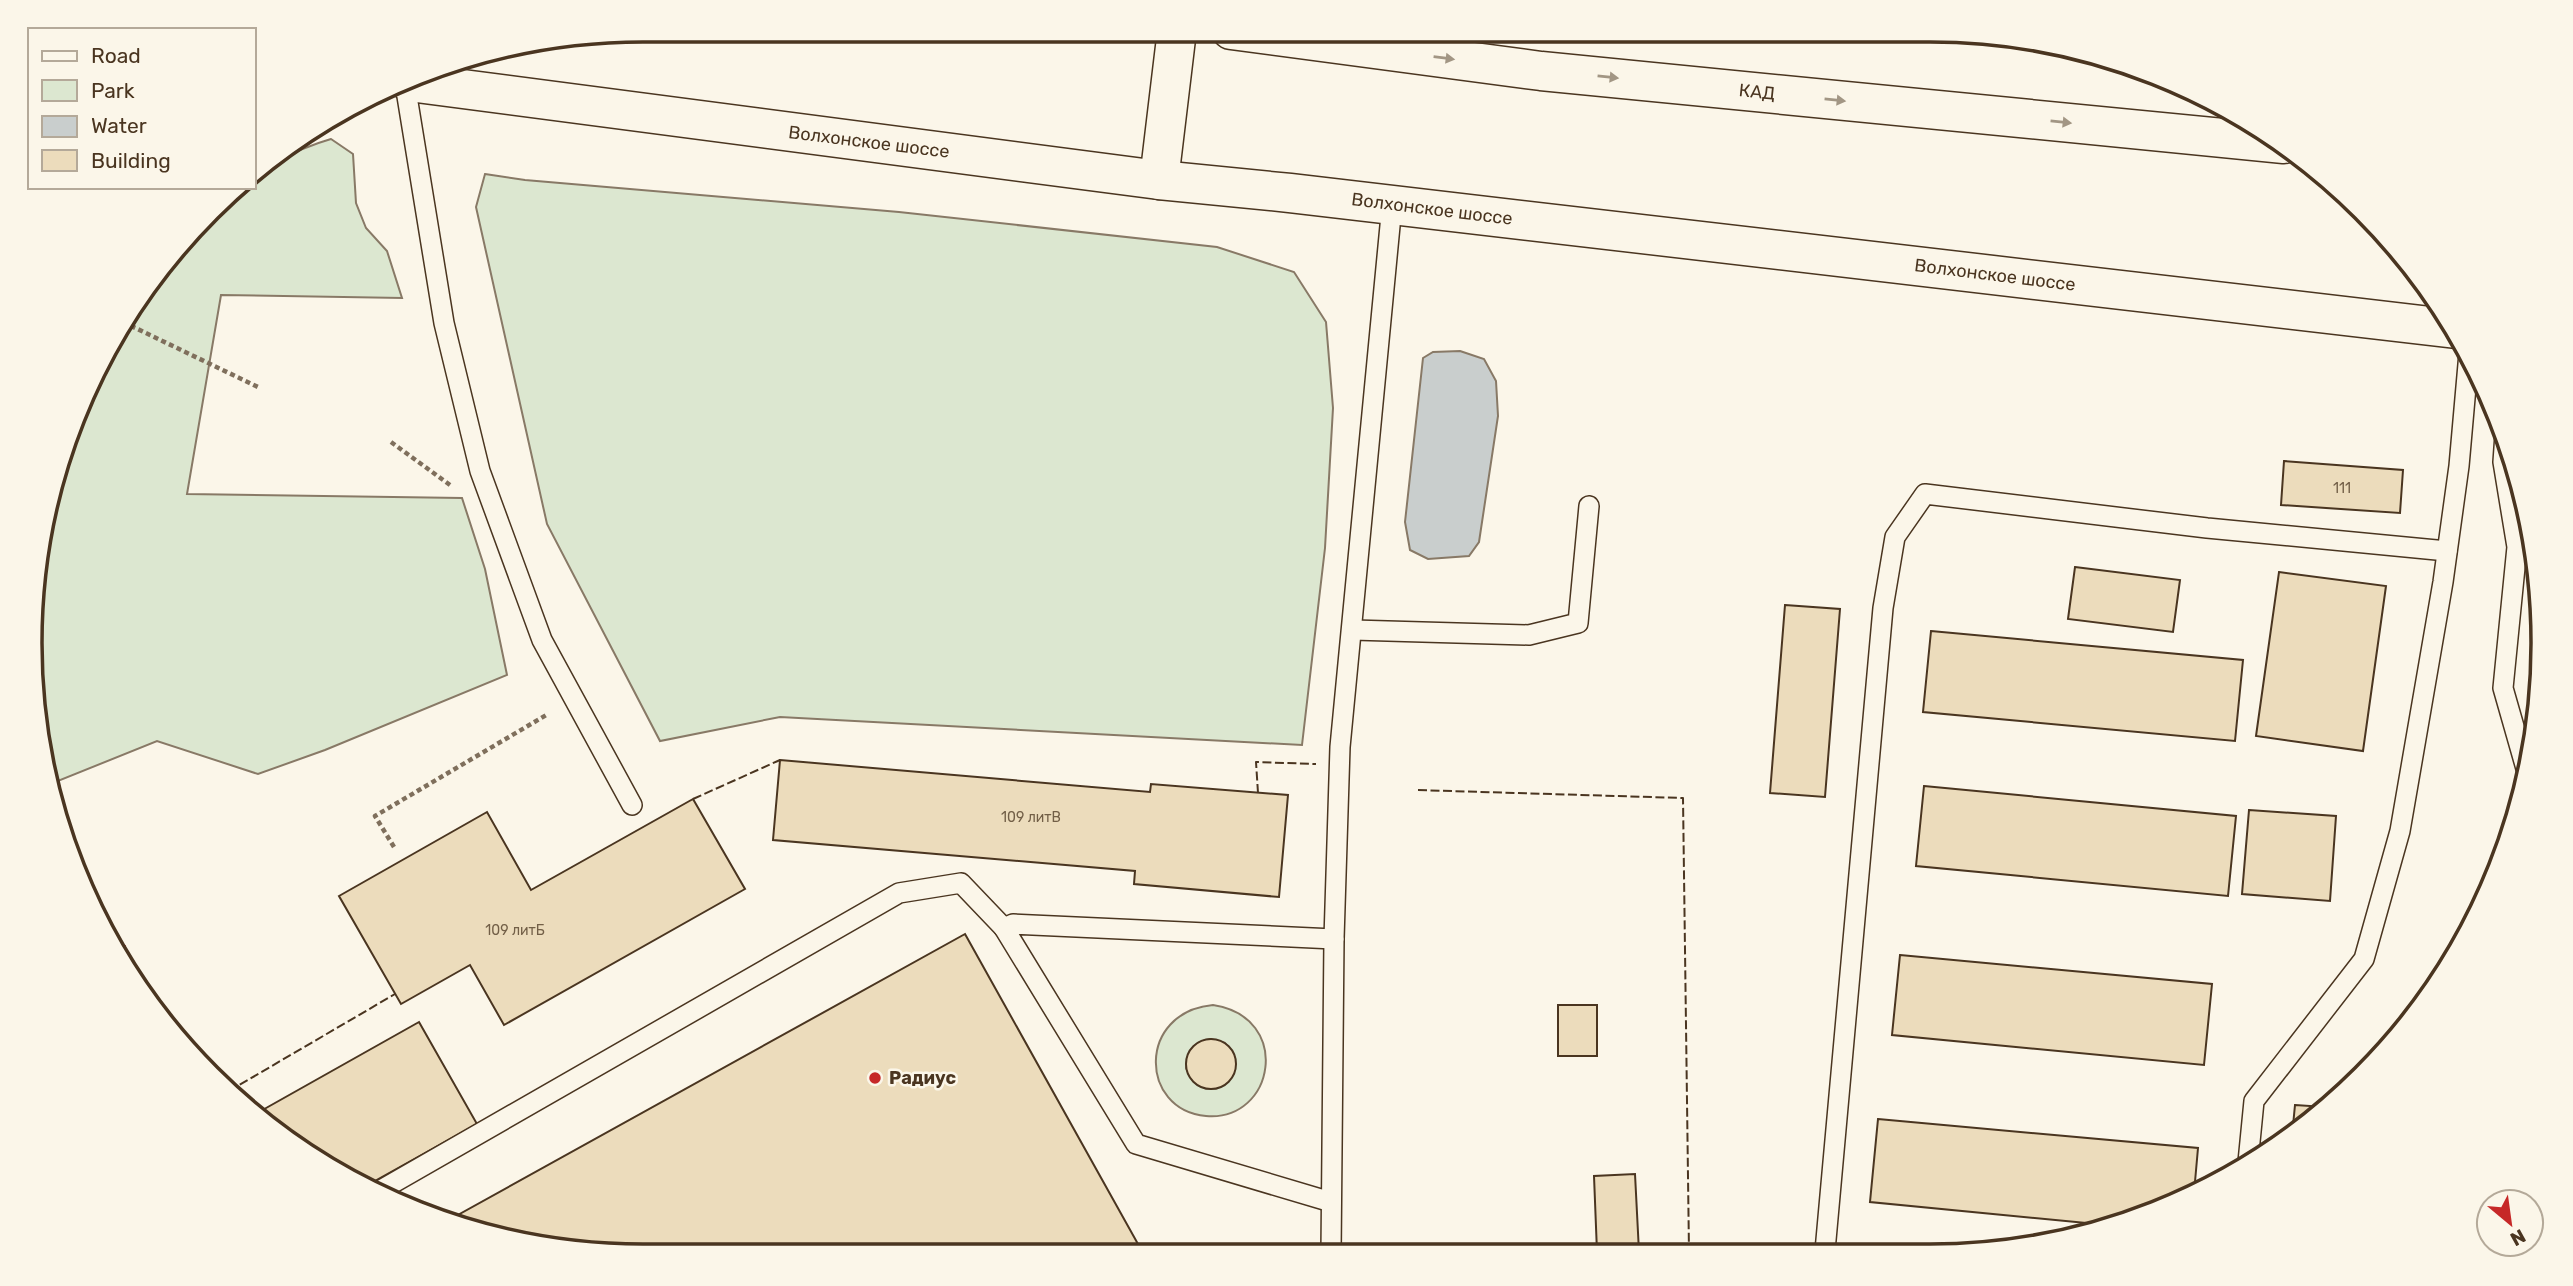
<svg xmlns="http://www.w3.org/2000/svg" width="2573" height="1286" viewBox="0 0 2573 1286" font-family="Rubik,sans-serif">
<rect width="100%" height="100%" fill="#fbf6e9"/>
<g fill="#dce7d0" stroke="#887966" stroke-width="2" fill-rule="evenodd">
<path d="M 331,139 L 353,154 L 356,203 L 366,228 L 387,251 L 402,298 L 221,295 L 187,494 L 462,498 L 485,569 L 507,675 L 325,750 L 258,774 L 157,741 L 53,783 L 35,723 L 42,523 L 76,409 L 133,303 L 241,187 L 254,187 L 254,173 C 260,167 266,167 273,163 C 292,153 310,145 331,139 Z"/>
<path d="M 485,174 L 525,180 L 899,212 L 1217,247 L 1294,272 L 1326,322 L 1333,408 L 1325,548 L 1302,745 L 780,717 L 660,741 L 547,524 L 476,207 Z"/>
<path d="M 1213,1005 C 1293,1017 1275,1122 1206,1116 C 1139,1110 1137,1012 1213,1005 ZM 1210,1039 L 1225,1043 C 1258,1079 1200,1110 1186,1068 C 1187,1052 1193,1042 1210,1039 Z"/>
</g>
<path fill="#c9cecd" stroke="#887966" stroke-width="2" d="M 1460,351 L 1484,359 L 1496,381 L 1498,416 L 1479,542 L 1469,556 L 1428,559 L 1410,550 L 1405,522 L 1423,358 L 1433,352 Z"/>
<g fill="#ecdcbc" stroke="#4a3520" stroke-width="2">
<path d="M 2284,461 L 2403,470 L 2400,513 L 2281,505 Z"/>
<path d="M 2075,567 L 2180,580 L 2173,632 L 2068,619 Z"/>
<path d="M 2279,572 L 2386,586 L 2363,751 L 2256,736 Z"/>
<path d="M 1785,605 L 1840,609 L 1825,797 L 1770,793 Z"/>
<path d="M 1931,631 L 2243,660 L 2235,741 L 1923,712 Z"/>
<path d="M 780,760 L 1150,792 L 1151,784 L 1288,795 L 1279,897 L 1134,884 L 1135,871 L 773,840 Z"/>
<path d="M 1924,786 L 2236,816 L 2228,896 L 1916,866 Z"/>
<path d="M 693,799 L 745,889 L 504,1025 L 470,965 L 401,1004 L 339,896 L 487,812 L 531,890 Z"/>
<path d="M 2249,810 L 2336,816 L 2330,901 L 2242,894 Z"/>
<path d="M 965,934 L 1143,1253 L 603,1255 L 485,1235 L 447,1221 Z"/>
<path d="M 1900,955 L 2212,984 L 2204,1065 L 1892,1035 Z"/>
<rect x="1558" y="1005" width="39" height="51"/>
<path d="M 419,1022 L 477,1124 L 364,1187 L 259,1112 Z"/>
<circle cx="1211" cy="1064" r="25"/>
<path d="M 2295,1105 L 2326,1107 L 2303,1130 L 2292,1136 Z"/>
<path d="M 1878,1119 L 2198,1148 L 2194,1193 L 2164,1210 L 2107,1225 L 1870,1202 Z"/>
<path d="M 1635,1174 L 1639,1252 L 1597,1252 L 1594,1176 Z"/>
</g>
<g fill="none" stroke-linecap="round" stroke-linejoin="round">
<g stroke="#4a3520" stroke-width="22">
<g id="service">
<path d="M 405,84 L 444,323 L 480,471 L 542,640 L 632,805"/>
<path d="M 2505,434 L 2503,462 L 2517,547 L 2503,688 L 2527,772"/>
<path d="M 1353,630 L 1529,635 L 1578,623 L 1589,506"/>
<path d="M 2248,1162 L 2254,1101 L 2364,959 L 2400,831 L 2443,582 L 2459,466 L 2469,353"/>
<path d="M 374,1194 L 899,893 L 961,883 L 1004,928"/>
<path d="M 1331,1202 L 1136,1144 L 1004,928 L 1013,924 L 1334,939"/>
<path d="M 1825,1251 L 1883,608 L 1895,537 L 1925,494 L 2207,528 L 2447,551"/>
<path d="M 1331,1253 L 1334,939 L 1340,747 L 1392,205"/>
</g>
</g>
<g stroke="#4a3520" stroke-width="41">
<g id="minor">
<path d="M 409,82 L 1159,180 L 1290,193 L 2456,329"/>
<path d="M 1159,180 L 1177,30"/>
</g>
</g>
<g stroke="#4a3520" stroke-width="41">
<path id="motorway" d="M 1231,30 L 1541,71 L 2284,144"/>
</g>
<g stroke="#7f6f5c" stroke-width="4.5" stroke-dasharray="5 3.5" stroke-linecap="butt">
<path d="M 123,322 L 260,388"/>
<path d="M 391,442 L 450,485"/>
<path d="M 394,847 L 375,816 L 548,714"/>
</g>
<use href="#service" stroke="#fbf6e9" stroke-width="19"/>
<use href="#minor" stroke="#fbf6e9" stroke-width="38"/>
<use href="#motorway" stroke="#fbf6e9" stroke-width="38"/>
<g stroke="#4a3520" stroke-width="2" stroke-dasharray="9 3.5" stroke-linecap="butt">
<path d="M 1418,790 L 1683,798 L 1689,1252"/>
<path d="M 1258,793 L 1256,762 L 1316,764"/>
<path d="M 693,799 L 780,760"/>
<path d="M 229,1091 L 395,994"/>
</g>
<path stroke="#c62828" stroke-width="2" stroke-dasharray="24 5 3.5 5" stroke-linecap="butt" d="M 115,945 L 125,946 L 124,958"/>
</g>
<defs><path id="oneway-solid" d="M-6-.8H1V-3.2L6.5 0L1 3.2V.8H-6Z" transform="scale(1.75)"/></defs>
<g fill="#a29684">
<use href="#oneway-solid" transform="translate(1444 58) rotate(7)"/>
<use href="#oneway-solid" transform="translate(1608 77) rotate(6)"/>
<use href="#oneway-solid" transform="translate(1835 100) rotate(6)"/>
<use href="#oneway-solid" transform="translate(2061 122) rotate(6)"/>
</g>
<circle fill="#c62828" stroke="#fbf6e9" stroke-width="2.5" cx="875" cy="1078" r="7"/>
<g text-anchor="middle" stroke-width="5" stroke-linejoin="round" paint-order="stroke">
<g font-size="14" fill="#725f47">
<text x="2342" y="493">111</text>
<text x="1031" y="822">109 литВ</text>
<text x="515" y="935">109 литБ</text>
</g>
<g font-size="18" fill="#4a3520" stroke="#fbf6e9">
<text transform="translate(1757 92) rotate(6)" y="6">КАД</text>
<text transform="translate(869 142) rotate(7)" y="6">Волхонское шоссе</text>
<text transform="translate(1432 209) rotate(7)" y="6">Волхонское шоссе</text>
<text transform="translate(1995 275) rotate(7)" y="6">Волхонское шоссе</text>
</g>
<g font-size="18" font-weight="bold" fill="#4a3520" stroke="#fbf6e9" text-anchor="start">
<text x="889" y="1084">Радиус</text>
</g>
</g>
<path d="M0 0H2573V1286H0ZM643 42H1930A601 601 0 0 1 2531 643V643A601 601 0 0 1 1930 1244H643A601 601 0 0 1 42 643V643A601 601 0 0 1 643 42Z" fill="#fbf6e9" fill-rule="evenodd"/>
<path fill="none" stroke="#4a3520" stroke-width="3.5" d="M643 42H1930A601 601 0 0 1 2531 643V643A601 601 0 0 1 1930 1244H643A601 601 0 0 1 42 643V643A601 601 0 0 1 643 42Z"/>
<rect x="28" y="28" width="228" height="161" fill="#fbf6e9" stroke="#b4a999" stroke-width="2"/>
<rect x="42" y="51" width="35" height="10" fill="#fbf6e9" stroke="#b4a999" stroke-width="2"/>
<text x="91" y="63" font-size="21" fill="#4a3520">Road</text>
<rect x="42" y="80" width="35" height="21" fill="#dce7d0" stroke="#b4a999" stroke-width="2"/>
<text x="91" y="98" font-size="21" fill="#4a3520">Park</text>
<rect x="42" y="116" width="35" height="21" fill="#c9cecd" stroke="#b4a999" stroke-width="2"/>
<text x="91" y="133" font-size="21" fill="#4a3520">Water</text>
<rect x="42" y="150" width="35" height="21" fill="#ecdcbc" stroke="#b4a999" stroke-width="2"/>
<text x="91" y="168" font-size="21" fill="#4a3520">Building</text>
<g transform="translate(2510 1223) rotate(151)"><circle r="33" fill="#fbf6e9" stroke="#b4a999" stroke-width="2"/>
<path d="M0-5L12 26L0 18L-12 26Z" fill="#c62828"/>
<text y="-10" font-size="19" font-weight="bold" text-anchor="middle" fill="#4a3520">N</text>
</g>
</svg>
